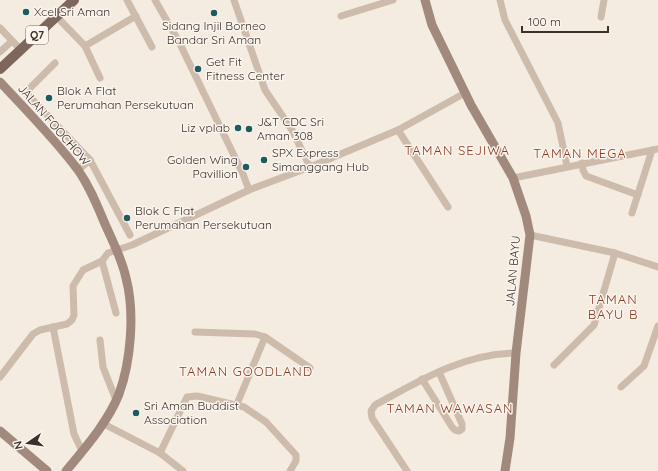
<svg xmlns="http://www.w3.org/2000/svg" width="658" height="471" viewBox="0 0 658 471" font-family="Quicksand,sans-serif">
<rect width="100%" height="100%" fill="#f4ebe1"/>
<g fill="none" stroke-linecap="round" stroke-linejoin="round">
<g stroke="#cdbbac" stroke-width="7">
<path d="M 127,0 L 152,47"/>
<path d="M 155,0 L 179,42 L 243,174 L 249,190"/>
<path d="M 234,0 L 265,90 L 292,130 L 310,167"/>
<path d="M 500,0 L 505,20 L 558,123 L 567,166"/>
<path d="M 341,16 L 393,0"/>
<path d="M 57,17 L 85,46 L 100,78"/>
<path d="M 601,17 L 604,0"/>
<path d="M 0,28 L 21,50"/>
<path d="M 85,46 L 136,16"/>
<path d="M 0,52 L 12,41"/>
<path d="M 55,63 L 29,89 L 27,94 L 90,160 L 130,235"/>
<path d="M 398,130 L 448,207"/>
<path d="M 582,163 L 583,170 L 586,176 L 638,195"/>
<path d="M 78,170 L 90,160"/>
<path d="M 513,178 L 658,149"/>
<path d="M 632,213 L 652,150"/>
<path d="M 530,235 L 615,253 L 658,267"/>
<path d="M 102,261 L 116,313"/>
<path d="M 53,327 L 74,434 L 82,451"/>
<path d="M 195,332 L 255,334 L 265,337 L 310,368"/>
<path d="M 100,340 L 103,367 L 116,400"/>
<path d="M 554,365 L 594,325 L 615,253"/>
<path d="M 0,377 L 33,334 L 40,330 L 67,324 L 72,320 L 74,315 L 73,286 L 83,270 L 102,261 L 108,253 L 132,245 L 249,190 L 310,167 L 398,130 L 465,93"/>
<path d="M 422,379 L 452,427 L 455,430 L 459,431 L 462,429 L 462,424 L 439,372"/>
<path d="M 621,387 L 644,366 L 658,326"/>
<path d="M 237,404 L 265,337"/>
<path d="M 102,423 L 160,453 L 183,471"/>
<path d="M 160,453 L 187,397 L 197,396 L 244,407 L 266,422 L 296,455 L 296,461 L 290,471"/>
<path d="M 407,471 L 372,418 L 371,411 L 375,405 C 419,381 464,353 516,353"/>
</g>
<g stroke="#a18a7d" stroke-width="9">
<path d="M 425,0 L 432,25 L 471,105 L 513,178 L 526,216 L 530,235 L 516,353 L 510,438 L 505,471"/>
<path d="M 0,82 C 26,110 55,139 78,170 C 90,187 97,205 105,224 C 113,242 122,259 126,278 C 135,312 131,361 119,394 C 108,422 85,448 66,471"/>
<path d="M 0,431 L 47,471"/>
</g>
<path stroke="#7d675c" stroke-width="10" d="M 0,69 L 74,0"/>
</g>
<g fill="#1f5a5e" stroke="#fbf5ee" stroke-width="1.5">
<circle cx="26" cy="12" r="4"/>
<circle cx="214" cy="13" r="4"/>
<circle cx="198" cy="69" r="4"/>
<circle cx="49" cy="98" r="4"/>
<circle cx="238" cy="128" r="4"/>
<circle cx="249" cy="129" r="4"/>
<circle cx="264" cy="160" r="4"/>
<circle cx="246" cy="167" r="4"/>
<circle cx="127" cy="218" r="4"/>
<circle cx="136" cy="413" r="4"/>
</g>
<g text-anchor="middle" stroke-width="3" stroke-linejoin="round" paint-order="stroke">
<rect fill="#fbf5ee" stroke="#756b66" stroke-width="1" x="26" y="26" width="22" height="18" rx="3"/>
<g font-size="11" font-weight="bold" fill="#3b302b">
<text x="37" y="39">Q7</text>
</g>
<g font-size="12" fill="#3b302b" stroke="#fbf5ee" text-anchor="start">
<text x="34" y="16">Xcel Sri Aman</text>
<text x="214" y="30" text-anchor="middle">Sidang Injil Borneo<tspan x="214" dy="14">Bandar Sri Aman</tspan></text>
<text x="206" y="66">Get Fit<tspan x="206" dy="14">Fitness Center</tspan></text>
<text x="57" y="95">Blok A Flat<tspan x="57" dy="14">Perumahan Persekutuan</tspan></text>
<text x="257" y="126">J&amp;T CDC Sri<tspan x="257" dy="14">Aman 308</tspan></text>
<text x="230" y="132" text-anchor="end">Liz vplab</text>
<text x="272" y="157">SPX Express<tspan x="272" dy="14">Simanggang Hub</tspan></text>
<text x="238" y="164" text-anchor="end">Golden Wing<tspan x="238" dy="14">Pavillion</tspan></text>
<text x="135" y="215">Blok C Flat<tspan x="135" dy="14">Perumahan Persekutuan</tspan></text>
<text x="144" y="410">Sri Aman Buddist<tspan x="144" dy="14">Association</tspan></text>
</g>
<g font-size="12" fill="#3b302b" stroke="#fbf5ee">
<text transform="translate(54 125) rotate(49)" y="4">JALAN FOOCHOW</text>
<text transform="translate(513 271) rotate(-85)" y="4">JALAN BAYU</text>
</g>
<g font-size="13" letter-spacing="1" fill="#8c3b22" stroke="#fbf5ee">
<text x="457" y="155">TAMAN SEJIWA</text>
<text x="580" y="158">TAMAN MEGA</text>
<text x="613" y="304">TAMAN<tspan x="613" dy="15">BAYU B</tspan></text>
<text x="246" y="376">TAMAN GOODLAND</text>
<text x="450" y="413">TAMAN WAWASAN</text>
</g>
</g>
<g transform="translate(28 443) rotate(257)" stroke="#fbf5ee" stroke-width="3" paint-order="stroke">
<path d="M0-3L7 15L0 10L-7 15Z" fill="#3b302b"/>
<text y="-6" font-size="11" font-weight="bold" text-anchor="middle" fill="#3b302b">N</text>
</g>
<path d="M522 26v6h86v-6" fill="none" stroke="#3b302b" stroke-width="2"/>
<text x="528" y="26" font-size="12" fill="#3b302b" stroke="#fbf5ee" stroke-width="3" paint-order="stroke">100 m</text>
</svg>
